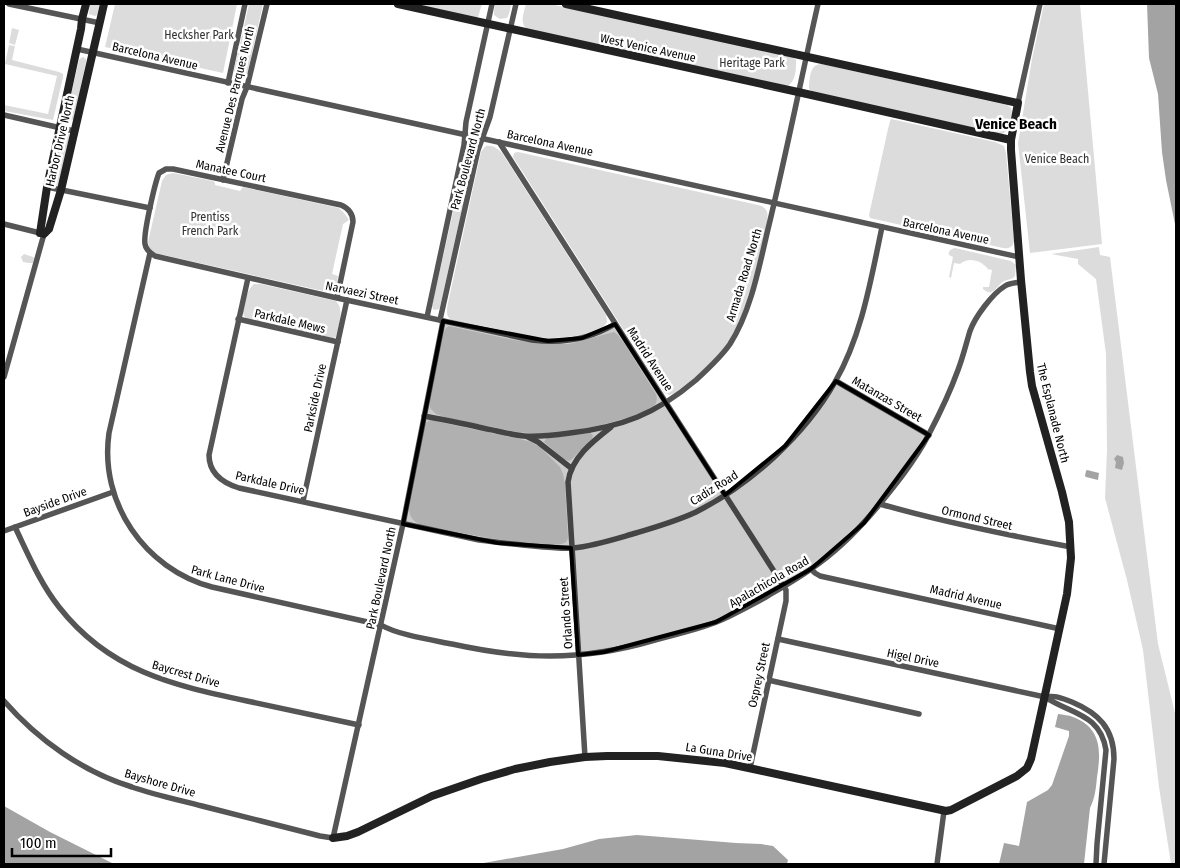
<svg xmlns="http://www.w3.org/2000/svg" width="1180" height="868" viewBox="0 0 1180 868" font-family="'Fira Sans Condensed',sans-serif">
<rect width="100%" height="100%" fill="#fff"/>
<g fill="#dcdcdc">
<path d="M 90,4 L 100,4 L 97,15 L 95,16 L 89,14 Z"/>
<path d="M 115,4 L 237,4 L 223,73 L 105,47 Z"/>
<path d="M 249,4 L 263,4 L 248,71 L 243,78 L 239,80 C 234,78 234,75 234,70 Z"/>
<path d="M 413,4 L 482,4 L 478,17 L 475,18 Z"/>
<path d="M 495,4 L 511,4 L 509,14 L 507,18 L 500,19 L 494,15 L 494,12 Z"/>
<path d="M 526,4 L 550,4 L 791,56 L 796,60 C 796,70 796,80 788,86 L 527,29 C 519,23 524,12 526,4 Z"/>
<path d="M 1044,4 L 1080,4 L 1102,244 L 1030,253 L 1018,143 L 1032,59 Z"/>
<path d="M 12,28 L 19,30 L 15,45 L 9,43 Z"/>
<path d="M 9,45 L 15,46 L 12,60 L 59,72 L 63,74 L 63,77 L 53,120 L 4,111 L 4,105 L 48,114 L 57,76 L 5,64 Z"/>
<path d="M 83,57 L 86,59 L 86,62 L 74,119 L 70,121 L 67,121 L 66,117 L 79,60 L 81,58 Z"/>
<path d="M 822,64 L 1007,105 L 1011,108 L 1012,112 L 1008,130 L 1002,134 L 813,92 L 809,89 L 809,87 C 810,76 810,64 822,64 Z"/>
<path d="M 891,119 L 995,142 L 1004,146 L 1006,153 L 1014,241 C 1013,247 1009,249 1003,248 L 870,218 L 869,215 L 888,129 L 890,121 Z"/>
<path d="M 66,132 L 69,134 L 69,137 L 59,184 L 57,186 L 52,185 L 51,182 L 62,135 L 63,133 Z"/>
<path d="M 486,146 C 493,145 498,149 502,153 L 606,315 L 607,322 C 604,328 599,329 592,332 C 546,347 498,330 452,320 C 445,317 447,309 448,303 L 481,152 L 484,148 Z"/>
<path d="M 469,148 L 473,148 L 475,151 L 440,307 L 439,309 L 435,310 L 433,309 L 432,306 L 467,150 Z"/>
<path d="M 518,152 L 758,205 C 762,206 766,208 767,212 C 769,218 765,228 764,235 C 757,266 747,311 731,338 C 718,360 696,377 676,392 L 670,395 L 664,393 L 513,157 L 514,153 Z"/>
<path d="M 173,173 L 213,181 L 215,183 L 215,185 L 240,191 L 243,187 L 339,208 L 344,213 L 349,220 L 343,224 L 332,274 L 338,276 L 336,287 L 331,291 L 323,291 L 155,253 L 150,249 L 148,242 L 162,181 L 166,175 Z"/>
<path d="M 1099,247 L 1100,255 L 1110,257 L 1158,644 L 1176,717 L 1176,864 L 1171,864 L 1159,787 L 1143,650 L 1127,580 L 1105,498 L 1107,450 L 1106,354 L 1096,279 L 1078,264 L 1078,259 L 1051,254 Z"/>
<path d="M 955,248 L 1011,261 L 1016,265 L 1015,276 C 1012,280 1009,279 1004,281 C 999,284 996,291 991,292 C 988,293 986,291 983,289 L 983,287 L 989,287 L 992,270 C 985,269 991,271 985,266 C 978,259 967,258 960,264 L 954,263 L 951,278 L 949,277 L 953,257 L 949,255 C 948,251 951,249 955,248 Z"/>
<path d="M 24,254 L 33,257 L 34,258 L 33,263 L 29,263 L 23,262 L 21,257 Z"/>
<path d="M 254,284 L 261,284 L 336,301 C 345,310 338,326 336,337 L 333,338 L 247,319 C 244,316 243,315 243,311 C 243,304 248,288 254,284 Z"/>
<path d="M 449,326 L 514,340 L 541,344 L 569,344 L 614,332 L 618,335 L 624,343 L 656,394 C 660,409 646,411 635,415 C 601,427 554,437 518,432 C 505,430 491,426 477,424 C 464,421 449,419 436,414 L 430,408 L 430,400 L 444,331 L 447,327 Z"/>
<path d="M 430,420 L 520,439 L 531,442 L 540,447 L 560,467 L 563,474 L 565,484 L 568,538 L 566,542 C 560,546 551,544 544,544 C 502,542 462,533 421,525 C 413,521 410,518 409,509 L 425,424 L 427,422 Z"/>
<path d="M 590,433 L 593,435 L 592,439 L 572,459 L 569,461 L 564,459 L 544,442 L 546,439 L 547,438 Z"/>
</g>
<g fill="#a3a3a3">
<path d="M 1147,4 L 1176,4 L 1176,229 L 1166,180 L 1162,152 L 1158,94 L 1149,58 Z"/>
<path d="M 1117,455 L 1123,457 L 1124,463 L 1122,470 L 1115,468 L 1116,462 L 1114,459 Z"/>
<path d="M 1087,470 L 1099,473 L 1098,480 L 1086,477 L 1085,476 L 1086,471 Z"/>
<path d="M 1058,714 C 1063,715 1069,715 1073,717 C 1102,728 1101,752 1097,777 C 1096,788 1095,798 1090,808 L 1084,864 L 999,864 L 1004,843 L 1019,846 L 1027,802 L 1048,790 L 1052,785 L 1069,736 L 1069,731 L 1055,727 Z"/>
<path d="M 4,806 L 50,832 L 114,864 L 4,864 Z"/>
<path d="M 637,835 L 736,843 L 761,844 L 773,846 L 788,860 L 787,864 L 478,864 L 563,849 L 599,839 Z"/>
</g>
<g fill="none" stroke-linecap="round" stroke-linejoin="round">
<g stroke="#555" stroke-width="5.5">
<path d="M 9,4 L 100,23"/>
<path d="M 77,49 L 1019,257"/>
<path d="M 228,83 L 245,4"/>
<path d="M 1018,103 L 1040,4"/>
<path d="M 4,115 L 74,131"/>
<path d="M 499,142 L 786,590 L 786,601 L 750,768"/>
<path d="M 223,180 L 242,99 L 247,87 L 267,4"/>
<path d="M 47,187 L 150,208"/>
<path d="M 4,224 L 44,234 L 4,377"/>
<path d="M 150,253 L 109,433 C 99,503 145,569 212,587 L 381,625 C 398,635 432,640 452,644 C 484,651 517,656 550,656 C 586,656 621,650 655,640 C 675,635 695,630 714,623 C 732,616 749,606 766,597 C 781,588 797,579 811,569 C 835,553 856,532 874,511 C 894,487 915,461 929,434 C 940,413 950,392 958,370 C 963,357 966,344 970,331 C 975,317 992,294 1005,286 C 1010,283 1015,283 1021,282"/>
<path d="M 248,278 L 209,455 C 209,473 223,483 239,488 L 479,540 C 501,543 522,545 543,547 C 553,547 563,549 573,548 C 594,546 615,539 636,533 C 656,527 677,521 696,512 C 751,484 805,435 835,382 C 862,335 871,279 882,227"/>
<path d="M 337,298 L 353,222 C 353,214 348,208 341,205 L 173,169 L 166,169 L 159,173 C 155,183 143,234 145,244 C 146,250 150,253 155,256 L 337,298 L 532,340 C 562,344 590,339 615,324"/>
<path d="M 427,317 L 464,145 L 466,122 L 492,4"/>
<path d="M 238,319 L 338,342"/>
<path d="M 440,320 L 478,150 L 490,117 L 516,4"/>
<path d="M 836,381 L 929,435"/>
<path d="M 424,416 C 445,420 466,424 487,429 C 499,431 512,435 524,436 C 539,437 555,435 570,433 C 622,427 656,414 696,380 C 708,369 721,357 730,344 C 751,311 759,267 768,229 C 786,155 801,79 818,4"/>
<path d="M 528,437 L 538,442 L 571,468"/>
<path d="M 303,501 L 347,300"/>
<path d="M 880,504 C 943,522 1007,535 1071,547"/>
<path d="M 15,527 C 28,554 40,583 59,607 C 109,671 172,685 247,701 C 285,709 322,717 359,725"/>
<path d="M 4,531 L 113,492"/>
<path d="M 811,569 L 815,573 L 820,576 L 1060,629"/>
<path d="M 778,639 L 1045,697 C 1070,714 1100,713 1106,750 L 1097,844 L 1096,864"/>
<path d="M 768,680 L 919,714"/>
<path d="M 1045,697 C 1056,695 1061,698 1072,702 C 1098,713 1114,728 1114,759 L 1104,864"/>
<path d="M 4,701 C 38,740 83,772 132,787 C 155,795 179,800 202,806 C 241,816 281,826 320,836 L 333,838 L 403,524 L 443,321"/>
<path d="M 585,757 L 568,482 C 571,458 593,441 611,427"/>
<path d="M 937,864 L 944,811"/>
</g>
<g stroke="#222" stroke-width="8">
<path d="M 398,4 L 798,92 L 1011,140"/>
<path d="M 40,233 L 47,187 L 81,29 L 82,19 L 86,4"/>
<path d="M 44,234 L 49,229 L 61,190 L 104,4"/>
<path d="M 333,838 L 347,836 L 358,832 L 432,796 L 481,779 L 515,769 L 550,762 L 585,757 L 607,756 L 658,756 L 725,763 L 758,770 L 946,811 L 951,810 L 1017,776 L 1027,768 L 1031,759 L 1067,594 L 1071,558 L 1069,522 L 1062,492 L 1032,386 L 1030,372 L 1021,280 L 1011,150 L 1011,140 L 1018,103 L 566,4"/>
</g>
</g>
<path fill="#000" fill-opacity="0.2" stroke="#000" stroke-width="4" stroke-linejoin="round" d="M 443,321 L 548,341 L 582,338 L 615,324 L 725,495 L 785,446 L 836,381 L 929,435 L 864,523 L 811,569 L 716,622 L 604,652 L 578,655 L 571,548 L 498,543 L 403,524 Z"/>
<g text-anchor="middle" stroke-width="5" stroke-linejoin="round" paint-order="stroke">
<g font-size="12" fill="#333" stroke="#fff">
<text x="199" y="39">Hecksher Park</text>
<text x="752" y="67">Heritage Park</text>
<text x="1057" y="163">Venice Beach</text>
<text x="210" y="221">Prentiss<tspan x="210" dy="14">French Park</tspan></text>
</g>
<g font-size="12" fill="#000" stroke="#fff">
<text transform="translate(648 48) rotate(12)" y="4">West Venice Avenue</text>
<text transform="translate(155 56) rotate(13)" y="4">Barcelona Avenue</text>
<text transform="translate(235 89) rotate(-76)" y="4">Avenue Des Parques North</text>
<text transform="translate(60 141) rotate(-77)" y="4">Harbor Drive North</text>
<text transform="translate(550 143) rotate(12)" y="4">Barcelona Avenue</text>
<text transform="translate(468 159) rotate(-75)" y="4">Park Boulevard North</text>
<text transform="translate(231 171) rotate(12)" y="4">Manatee Court</text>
<text transform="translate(946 231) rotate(12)" y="4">Barcelona Avenue</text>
<text transform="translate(744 275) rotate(-73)" y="4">Armada Road North</text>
<text transform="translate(362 293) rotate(12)" y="4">Narvaezi Street</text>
<text transform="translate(290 321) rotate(13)" y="4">Parkdale Mews</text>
<text transform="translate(650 359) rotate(57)" y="4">Madrid Avenue</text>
<text transform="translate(315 398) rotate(-78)" y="4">Parkside Drive</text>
<text transform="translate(887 399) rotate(30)" y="4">Matanzas Street</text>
<text transform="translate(1053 413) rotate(76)" y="4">The Esplanade North</text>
<text transform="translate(270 483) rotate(13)" y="4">Parkdale Drive</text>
<text transform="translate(714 488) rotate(-32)" y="4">Cadiz Road</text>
<text transform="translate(55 502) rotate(-20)" y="4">Bayside Drive</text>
<text transform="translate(977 518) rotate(13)" y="4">Ormond Street</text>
<text transform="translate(381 578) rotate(-78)" y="4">Park Boulevard North</text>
<text transform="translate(228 579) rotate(15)" y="4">Park Lane Drive</text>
<text transform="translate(769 582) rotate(-30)" y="4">Apalachicola Road</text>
<text transform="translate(966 597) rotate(13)" y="4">Madrid Avenue</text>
<text transform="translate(566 613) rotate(-94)" y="4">Orlando Street</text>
<text transform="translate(913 658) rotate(12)" y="4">Higel Drive</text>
<text transform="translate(186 674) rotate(16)" y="4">Baycrest Drive</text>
<text transform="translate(759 675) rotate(-78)" y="4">Osprey Street</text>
<text transform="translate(719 752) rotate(9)" y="4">La Guna Drive</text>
<text transform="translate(160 783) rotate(16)" y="4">Bayshore Drive</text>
</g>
<g font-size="15" font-weight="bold" fill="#000" stroke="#fff">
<text x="1016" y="129">Venice Beach</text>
</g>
</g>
<rect width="1180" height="868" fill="none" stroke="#000000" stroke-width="10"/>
<path d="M12 848v8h99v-8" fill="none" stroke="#000000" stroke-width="2.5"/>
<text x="20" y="848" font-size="15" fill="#000000" stroke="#ffffff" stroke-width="4" paint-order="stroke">100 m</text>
</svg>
